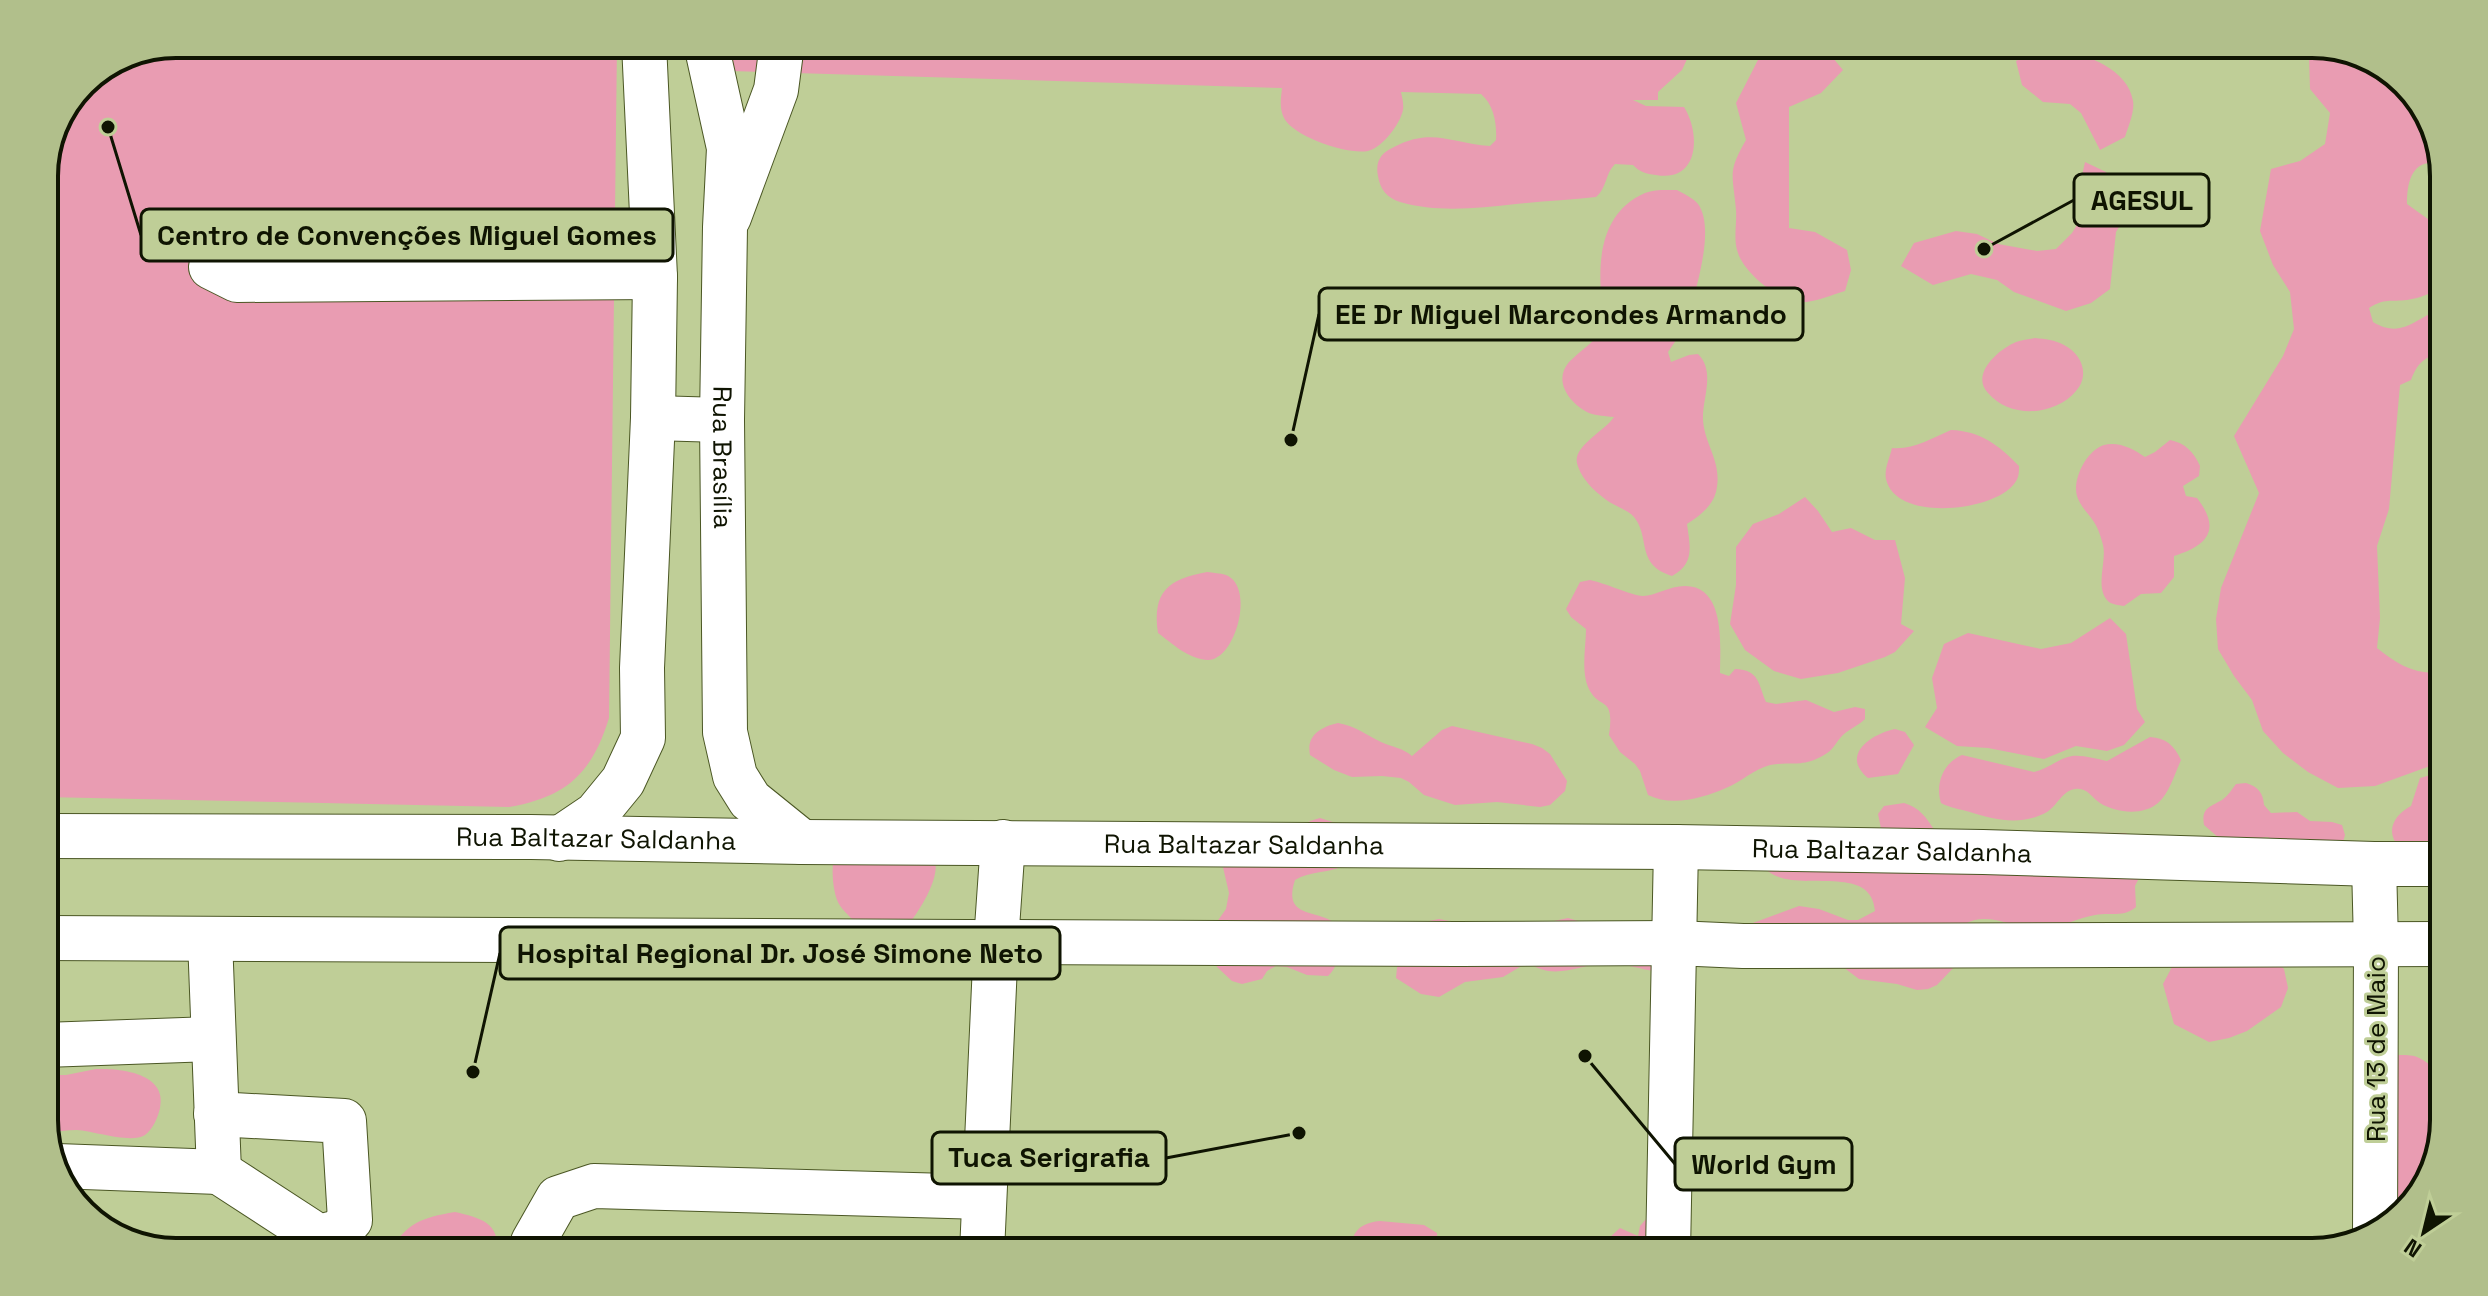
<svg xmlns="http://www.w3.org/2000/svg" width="2488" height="1296" viewBox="0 0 2488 1296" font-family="'Space Grotesk',sans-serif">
<rect width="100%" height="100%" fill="#bfce97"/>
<g fill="#e99cb2">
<path d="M 176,44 L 617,44 L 609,718 C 592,773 567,797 509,807 L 44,797 L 44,168 L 83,82 Z"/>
<path d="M 724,44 L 1694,44 L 1682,70 L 1658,92 L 1658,100 L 1633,100 L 1646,106 L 1684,107 C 1701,134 1699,183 1656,175 C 1646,174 1640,172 1633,165 L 1615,164 C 1605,174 1607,188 1596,197 C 1570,200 1543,201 1516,204 C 1477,208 1439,213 1400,202 C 1387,198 1380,189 1378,176 C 1375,161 1381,153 1394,147 C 1433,127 1452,144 1490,146 L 1496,140 C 1497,124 1494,105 1481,94 L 1401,92 C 1402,97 1404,104 1403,110 C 1400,124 1383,147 1368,151 C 1348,155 1294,137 1284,118 C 1279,108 1281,98 1282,88 L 731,71 Z"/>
<path d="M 1770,44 L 1822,45 L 1843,70 L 1821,93 L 1789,107 L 1789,228 L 1815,232 L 1847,250 L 1851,270 L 1845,291 C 1831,295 1811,304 1797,302 C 1776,299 1744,272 1738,253 C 1733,240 1737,224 1736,210 C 1733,174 1727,173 1746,140 L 1736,103 L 1760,56 Z"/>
<path d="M 2317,45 L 2371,58 L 2422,103 L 2442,162 C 2437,163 2433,162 2428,163 C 2409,166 2407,189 2407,204 L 2432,222 L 2444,235 L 2444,285 C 2432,293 2421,298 2407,300 C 2390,302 2385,298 2369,308 L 2373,322 C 2403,340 2415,317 2444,308 L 2444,353 C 2425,356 2418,362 2411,380 L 2400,385 L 2389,509 L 2377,546 L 2380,618 L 2377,648 C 2398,665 2417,676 2444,672 L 2444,769 L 2430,766 L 2375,786 L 2338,788 L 2308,772 L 2283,753 L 2263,731 L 2252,700 L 2234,676 L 2218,649 L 2216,619 L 2221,588 L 2259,493 L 2234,436 L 2283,356 L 2294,329 L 2290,292 L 2273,265 L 2260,231 L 2271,169 L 2300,161 L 2325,144 L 2330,113 L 2310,89 L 2309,56 Z"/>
<path d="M 2060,49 C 2087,55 2128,69 2133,101 C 2135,111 2128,127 2125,137 L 2100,150 L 2081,113 L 2070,104 L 2043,102 L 2022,85 L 2016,61 L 2033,52 Z"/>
<path d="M 2085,162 L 2106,172 L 2129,210 L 2116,232 L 2110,289 L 2091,303 L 2066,311 L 2014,292 L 1997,280 L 1971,274 L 1933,285 L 1901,266 L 1914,243 L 1956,231 L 1977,234 L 1998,244 L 2037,251 L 2056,249 L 2072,233 L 2082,217 L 2084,204 L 2080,185 Z"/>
<path d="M 1677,190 C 1684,194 1693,198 1698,204 C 1716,229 1695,289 1689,317 L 1685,327 L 1668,352 L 1671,362 L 1689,355 L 1698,354 C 1716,372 1702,398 1703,420 C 1705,447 1723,462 1716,492 C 1712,507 1699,516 1687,524 C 1690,546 1695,564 1672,576 C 1635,564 1651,538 1634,517 C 1629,511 1620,508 1613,504 C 1599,496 1581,480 1577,463 C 1573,446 1606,430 1614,417 C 1606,416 1597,416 1589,413 C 1571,404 1552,382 1569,362 C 1581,350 1595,341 1606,328 C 1597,281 1592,216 1645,193 C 1655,189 1667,190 1677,190 Z"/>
<path d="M 2035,338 C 2045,339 2055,340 2064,345 C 2082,354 2090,375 2076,391 C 2055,416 2010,419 1988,393 C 1970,374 1999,349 2016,342 C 2022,340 2029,339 2035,338 Z"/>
<path d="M 1951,430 C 1980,431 1999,445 2019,466 C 2019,473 2019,478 2014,484 C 1994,511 1896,523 1886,479 C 1884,469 1890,457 1892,448 C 1913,450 1932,438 1951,430 Z"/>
<path d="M 2170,440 C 2185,443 2194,452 2200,466 L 2199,476 L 2183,486 L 2186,496 L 2197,498 C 2222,530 2207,546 2174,556 L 2174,577 L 2161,593 L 2141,594 L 2124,606 C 2119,605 2111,605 2107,600 C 2095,586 2107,561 2103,545 C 2101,537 2098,528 2094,522 C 2088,513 2080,506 2077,496 C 2072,479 2087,450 2104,445 C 2118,441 2134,449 2145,457 L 2155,452 Z"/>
<path d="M 1805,497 L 1818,511 L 1832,532 L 1851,528 L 1875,540 L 1895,540 L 1905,578 L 1901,624 L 1914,631 L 1895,652 L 1885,657 L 1838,673 L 1801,679 L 1774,671 L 1745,650 L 1730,624 L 1736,585 L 1736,547 L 1753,524 L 1779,514 Z"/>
<path d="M 1207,572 C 1213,573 1220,573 1226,575 C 1256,587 1235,662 1207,660 C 1187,658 1173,644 1158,633 C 1152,592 1168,579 1207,572 Z"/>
<path d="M 1590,580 C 1605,583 1630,595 1643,596 C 1655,596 1669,586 1685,586 C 1726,586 1720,646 1720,673 L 1729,676 L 1735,669 C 1760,670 1758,684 1766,702 L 1776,704 L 1806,700 L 1834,712 L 1855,707 L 1865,709 L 1865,719 C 1857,727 1848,729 1841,737 C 1835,744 1832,751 1824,755 C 1802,768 1792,761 1770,765 C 1754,769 1741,782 1726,788 C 1703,798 1672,807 1648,795 L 1640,771 L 1635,764 L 1620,752 L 1609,735 C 1615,693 1599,712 1588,687 C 1581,670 1586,646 1586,629 L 1571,617 L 1566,609 L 1580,582 Z"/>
<path d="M 2110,618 L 2126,634 L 2137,709 L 2145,722 L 2124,745 L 2107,751 L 2076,746 L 2044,759 L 1988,748 L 1957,746 L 1925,727 L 1937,708 L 1932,678 L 1944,644 L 1968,633 L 2041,649 L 2071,643 Z"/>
<path d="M 1338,723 C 1356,726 1366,735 1381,742 C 1392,747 1403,748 1412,756 L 1442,730 L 1452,726 L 1532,744 L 1542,748 L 1550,754 L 1567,781 L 1565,791 L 1550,805 L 1540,807 L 1497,802 L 1455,805 L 1424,795 L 1409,782 L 1401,778 L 1382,776 L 1352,777 L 1334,770 L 1310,755 C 1306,735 1321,727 1338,723 Z"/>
<path d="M 1895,729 L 1905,732 L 1914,745 L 1898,774 L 1868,778 C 1840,755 1871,734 1895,729 Z"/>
<path d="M 2150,737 C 2166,738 2174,745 2181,760 C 2175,773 2169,794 2158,803 C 2143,816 2116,813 2100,803 C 2091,797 2087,787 2075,789 C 2062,791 2057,806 2047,812 C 2021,826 1996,820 1970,812 C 1960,809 1950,808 1941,803 C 1935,784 1943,763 1962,755 L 2034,772 C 2048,769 2059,758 2072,756 C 2084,755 2096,759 2107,761 Z"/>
<path d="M 2438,773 L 2444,775 L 2444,844 L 2399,847 C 2385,831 2394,815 2411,806 L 2420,778 Z"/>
<path d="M 2246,783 C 2258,787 2263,792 2264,805 L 2271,813 L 2297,812 L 2310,821 L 2332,822 L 2342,825 L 2345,835 L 2342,845 L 2284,844 L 2267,837 L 2237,842 L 2219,838 L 2204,825 C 2201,808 2210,807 2222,800 C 2228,796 2232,789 2236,784 Z"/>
<path d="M 1904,803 C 1920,808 1926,817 1935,831 L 2126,833 L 2134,840 L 2139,878 L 2135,886 L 2136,907 C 2123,918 2111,912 2095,915 C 2077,918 2060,928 2041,929 C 2014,930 1989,909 1963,925 L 1957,964 L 1937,985 L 1928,989 L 1917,990 L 1897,984 L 1859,979 L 1843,967 L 1742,927 L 1799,906 L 1819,909 L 1848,920 L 1858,920 L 1875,911 C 1871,859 1790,898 1765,868 L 1882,833 L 1878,814 L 1884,806 Z"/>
<path d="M 1320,818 L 1339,824 L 1344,866 C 1328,873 1310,871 1295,880 C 1283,917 1312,909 1334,922 C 1337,942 1344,961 1328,976 L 1307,975 L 1287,967 L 1276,966 L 1267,971 L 1262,979 L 1242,984 L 1232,981 L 1217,967 L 1213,958 L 1214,926 L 1226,909 L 1229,893 L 1222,863 L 1293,834 L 1310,821 Z"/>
<path d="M 834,858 L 935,861 C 940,879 918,913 907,926 L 852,919 C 848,915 842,909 839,904 C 833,894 831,869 834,858 Z"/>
<path d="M 1568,918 L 1588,924 L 1621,926 L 1657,971 C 1640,970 1623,962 1607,963 C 1580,964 1553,982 1528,962 L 1503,977 L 1465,982 L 1439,997 L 1421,994 L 1396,978 L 1398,957 L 1420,926 L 1429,921 L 1439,919 L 1460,923 L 1549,922 Z"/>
<path d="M 2181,950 L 2270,954 L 2284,969 L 2288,988 L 2281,1007 L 2247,1031 L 2229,1038 L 2209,1042 L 2174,1024 L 2163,984 Z"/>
<path d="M 2398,1055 C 2404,1055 2412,1055 2417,1057 C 2452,1071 2440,1116 2435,1143 L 2438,1147 L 2430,1179 L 2381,1231 L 2380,1066 Z"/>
<path d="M 96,1069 C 120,1068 168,1073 160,1108 C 158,1117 153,1129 145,1135 C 131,1144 94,1131 77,1130 C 67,1130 56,1132 45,1132 L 44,1075 L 66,1075 Z"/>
<path d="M 455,1212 C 480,1218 500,1222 497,1252 L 389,1252 C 408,1222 421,1218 455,1212 Z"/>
<path d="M 1647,1218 L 1673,1252 L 1605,1252 L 1608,1239 L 1620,1228 L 1638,1236 L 1640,1226 Z"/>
<path d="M 1380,1221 L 1424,1225 L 1437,1233 L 1437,1238 L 1422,1252 C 1399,1252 1367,1259 1353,1238 C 1357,1226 1368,1222 1380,1221 Z"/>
</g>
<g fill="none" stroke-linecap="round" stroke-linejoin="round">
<g stroke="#4b5724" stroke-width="46">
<g id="minor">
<path d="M 729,217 L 776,90 L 782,44"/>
<path d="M 229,231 L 211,267 L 237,280 L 655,277"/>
<path d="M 653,418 L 722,420"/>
<path d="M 2374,864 L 2376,944 L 2375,1235"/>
<path d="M 44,1045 L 212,1039"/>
<path d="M 216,1114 L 344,1121 L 350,1220 L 338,1232 L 319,1237 L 219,1172"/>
<path d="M 57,1166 L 219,1172 L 210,939"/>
<path d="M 533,1242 L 558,1198 L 594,1186 L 984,1197"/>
<path d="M 982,1252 L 996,942 L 1003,842"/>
<path d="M 1668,1252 L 1676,847"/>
</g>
</g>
<g stroke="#4b5724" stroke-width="46">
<g id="major">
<path id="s1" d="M 706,44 L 729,148 L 725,227 L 722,420 L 725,732 L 735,776 L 750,800 L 802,842"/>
<path id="s2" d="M 44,836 L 531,837 L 802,842 L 1676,847 L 1983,852 L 2374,864 L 2444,864"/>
<path d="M 559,839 L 596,814 L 623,781 L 643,738 L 642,668 L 653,418 L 655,277 L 644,44"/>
<path d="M 44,938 L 1458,944 L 1675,943 L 1743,946 L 2444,944"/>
</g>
</g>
<use href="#minor" stroke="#fff" stroke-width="44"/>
<use href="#major" stroke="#fff" stroke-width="44"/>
</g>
<g text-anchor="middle" stroke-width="6" stroke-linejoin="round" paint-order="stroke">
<g font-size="26" fill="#0f1402" stroke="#bfce97">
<text dy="9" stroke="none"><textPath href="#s1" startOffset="416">Rua Brasília</textPath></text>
<text dy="9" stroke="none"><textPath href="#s2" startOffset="552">Rua Baltazar Saldanha</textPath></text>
<text dy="9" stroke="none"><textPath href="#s2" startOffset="1200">Rua Baltazar Saldanha</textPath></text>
<text dy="9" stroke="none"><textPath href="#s2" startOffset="1848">Rua Baltazar Saldanha</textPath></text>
<text transform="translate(2376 1049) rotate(-90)" y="9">Rua 13 de Maio</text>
</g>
</g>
<path d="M0 0H2488V1296H0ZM176 58H2312A118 118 0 0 1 2430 176V1120A118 118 0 0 1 2312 1238H176A118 118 0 0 1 58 1120V176A118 118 0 0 1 176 58Z" fill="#b1bf8b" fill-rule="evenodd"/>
<path fill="none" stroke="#0f1402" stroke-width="4" d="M176 58H2312A118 118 0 0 1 2430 176V1120A118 118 0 0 1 2312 1238H176A118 118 0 0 1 58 1120V176A118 118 0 0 1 176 58Z"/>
<path fill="none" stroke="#0f1402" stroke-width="3" d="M1984 249L2074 200M108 127L141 235M1291 440L1319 314M473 1072L500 953M1299 1133L1166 1158M1585 1056L1675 1164"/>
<g fill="#0f1402" stroke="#bfce97" stroke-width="3">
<circle cx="1984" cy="249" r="8"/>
<circle cx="108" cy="127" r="8"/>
<circle cx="1291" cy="440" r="8"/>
<circle cx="473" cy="1072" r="8"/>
<circle cx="1299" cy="1133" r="8"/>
<circle cx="1585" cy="1056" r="8"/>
</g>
<g fill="#bfce97" stroke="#0f1402" stroke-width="3">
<rect x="2074" y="174" width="135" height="52" rx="8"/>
<rect x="141" y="209" width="532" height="52" rx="8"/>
<rect x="1319" y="288" width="484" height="52" rx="8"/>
<rect x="500" y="927" width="560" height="52" rx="8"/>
<rect x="932" y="1132" width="234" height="52" rx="8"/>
<rect x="1675" y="1138" width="177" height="52" rx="8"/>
</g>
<g font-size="28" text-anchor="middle" font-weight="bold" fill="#0f1402">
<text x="2142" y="210">AGESUL</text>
<text x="407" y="245">Centro de Convenções Miguel Gomes</text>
<text x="1561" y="324">EE Dr Miguel Marcondes Armando</text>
<text x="780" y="963">Hospital Regional Dr. José Simone Neto</text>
<text x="1049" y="1167">Tuca Serigrafia</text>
<text x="1764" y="1174">World Gym</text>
</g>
<g transform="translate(2424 1232) rotate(215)" stroke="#bfce97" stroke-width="6" paint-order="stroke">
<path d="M0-6L14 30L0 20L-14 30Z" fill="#0f1402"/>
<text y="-12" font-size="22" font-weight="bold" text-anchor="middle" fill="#0f1402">N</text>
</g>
</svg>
